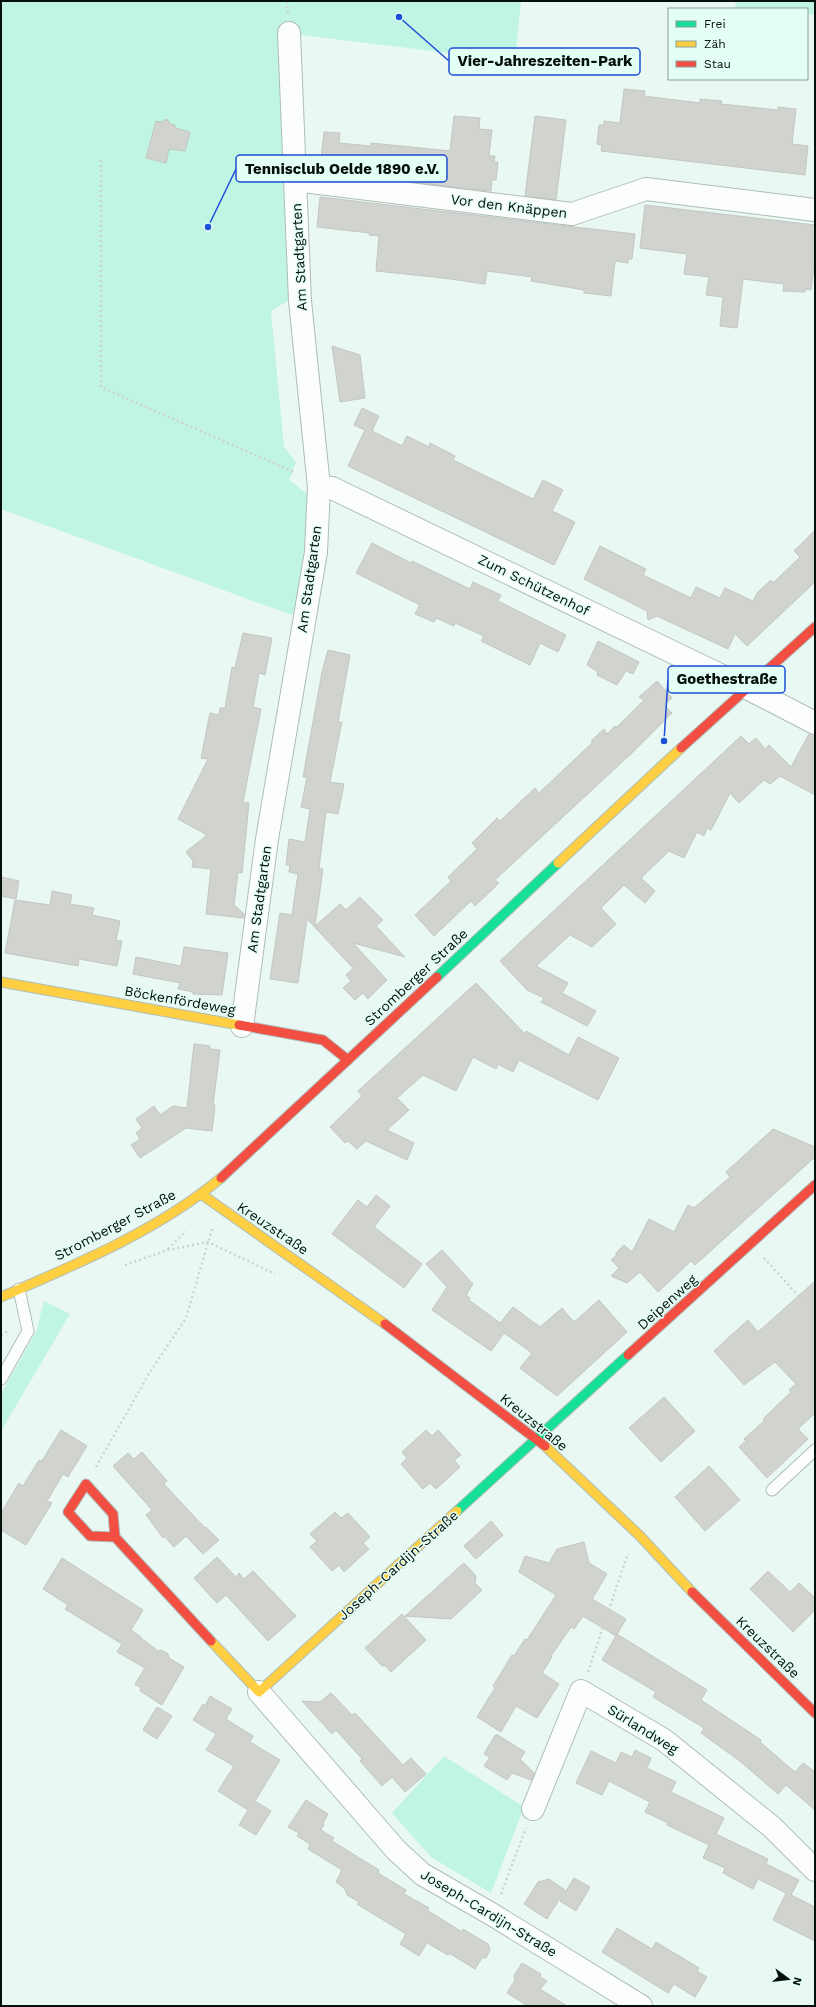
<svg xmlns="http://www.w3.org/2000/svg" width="816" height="2007" viewBox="0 0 816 2007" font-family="'Work Sans',sans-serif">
<rect width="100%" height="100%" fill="#e9f8f3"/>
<g fill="#c0f4e3">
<path d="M 1,1 L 521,1 L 515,61 L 293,34 L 291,299 L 271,311 L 284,447 L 296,462 L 289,480 L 311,497 L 297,601 L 292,615 L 1,509 Z"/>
<path d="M 736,1 L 815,1 L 815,15 L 807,14 L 807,9 L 735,8 Z"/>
<path d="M 44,1301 L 70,1314 L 1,1431 L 1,1394 L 36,1332 Z"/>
<path d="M 444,1756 L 524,1807 L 491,1893 L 431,1857 L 392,1813 Z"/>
</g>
<g fill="#d1d3ce" stroke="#c4c6c1">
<path d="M 624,89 L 645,91 L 644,96 L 700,103 L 700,99 L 722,101 L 721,104 L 778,110 L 778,107 L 796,109 L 792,144 L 808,146 L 805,175 L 601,151 L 602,145 L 597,144 L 599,125 L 604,125 L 604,121 L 620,123 Z"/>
<path d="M 454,116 L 480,118 L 479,129 L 492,130 L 489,156 L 495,156 L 494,162 L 498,162 L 496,180 L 492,180 L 491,191 L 402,181 L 402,176 L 320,167 L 324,132 L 340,133 L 339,143 L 370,146 L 371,143 L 450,151 Z"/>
<path d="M 535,116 L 566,120 L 556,200 L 525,196 Z"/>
<path d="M 167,119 L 170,124 L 175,125 L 175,128 L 190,132 L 185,151 L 169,149 L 166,163 L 146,158 L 156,121 L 161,122 Z"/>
<path d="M 320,197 L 635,234 L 632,259 L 628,259 L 628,263 L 615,261 L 611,296 L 584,293 L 584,290 L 531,281 L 532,277 L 487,271 L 485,284 L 443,278 L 376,271 L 379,236 L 369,235 L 370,233 L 317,227 Z"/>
<path d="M 645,205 L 815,225 L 815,258 L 811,290 L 805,289 L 805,292 L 783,291 L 784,284 L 743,279 L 737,328 L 720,326 L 723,297 L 706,295 L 709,277 L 684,274 L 687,254 L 640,248 Z"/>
<path d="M 332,346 L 360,355 L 365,398 L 340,402 Z"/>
<path d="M 362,408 L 379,416 L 372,431 L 402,446 L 407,436 L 429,447 L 430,443 L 455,456 L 453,460 L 533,499 L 543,480 L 563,490 L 552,511 L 575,522 L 554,565 L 348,466 L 365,430 L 354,425 Z"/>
<path d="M 815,530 L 815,582 L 747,646 L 735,634 L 728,649 L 657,616 L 648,620 L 647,611 L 584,579 L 600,546 L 646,569 L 643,575 L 691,598 L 696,587 L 720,598 L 725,588 L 753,601 L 758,592 L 771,580 L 773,583 L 800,557 L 794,551 Z"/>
<path d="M 372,543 L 411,563 L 412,561 L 470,589 L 473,582 L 501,595 L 498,601 L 566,635 L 558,652 L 540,643 L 530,665 L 481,641 L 484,636 L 455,623 L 454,626 L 436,618 L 434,622 L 415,614 L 420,605 L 356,573 Z"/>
<path d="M 243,633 L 272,638 L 265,675 L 259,673 L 253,707 L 261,709 L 243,802 L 249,803 L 242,873 L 238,872 L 234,905 L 244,914 L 244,918 L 206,914 L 211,869 L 192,867 L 193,861 L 186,852 L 207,835 L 178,819 L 208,759 L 201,758 L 210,713 L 219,715 L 220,708 L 225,708 L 232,667 L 235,668 Z"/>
<path d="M 598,641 L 639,662 L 633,674 L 626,671 L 617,685 L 597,675 L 598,672 L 587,665 Z"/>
<path d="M 328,650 L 350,655 L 338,722 L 342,722 L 330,782 L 344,784 L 338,814 L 326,812 L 319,868 L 323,869 L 315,926 L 340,904 L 346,910 L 360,897 L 383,920 L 376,926 L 405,957 L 353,943 L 387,980 L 368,999 L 363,993 L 355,1000 L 343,988 L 351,981 L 346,975 L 353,968 L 307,919 L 298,983 L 270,979 L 280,913 L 292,915 L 298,874 L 289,872 L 290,865 L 286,865 L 289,839 L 305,842 L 310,809 L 301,807 L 307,777 L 303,777 L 322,672 Z"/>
<path d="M 657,681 L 672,698 L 664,705 L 672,713 L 633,752 L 495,880 L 499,883 L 475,906 L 471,901 L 434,936 L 415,915 L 451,881 L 448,877 L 477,849 L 472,843 L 497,818 L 500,821 L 535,788 L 539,793 L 593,742 L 591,741 L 604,729 L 607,734 L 615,726 L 617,727 L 644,700 L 639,697 Z"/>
<path d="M 809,734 L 815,735 L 815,795 L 780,776 L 770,784 L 764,780 L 739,803 L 730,793 L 711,830 L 707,828 L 704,836 L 697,832 L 684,858 L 669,851 L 641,878 L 655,891 L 645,903 L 624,885 L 601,908 L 616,924 L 592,947 L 570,935 L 536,966 L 568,983 L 562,993 L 596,1011 L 587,1026 L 541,1002 L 544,998 L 527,990 L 500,961 L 741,736 L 749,744 L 756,738 L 765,749 L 769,745 L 791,767 Z"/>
<path d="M 1,877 L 19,881 L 16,899 L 1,896 Z"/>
<path d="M 52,891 L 72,895 L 70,904 L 94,908 L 92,915 L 120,921 L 116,940 L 122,941 L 117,966 L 79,959 L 78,966 L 5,953 L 15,900 L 50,905 Z"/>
<path d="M 184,947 L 228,953 L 222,995 L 193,994 L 193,992 L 178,989 L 180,983 L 133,974 L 136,957 L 181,966 Z"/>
<path d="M 476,983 L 525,1034 L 526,1031 L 569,1055 L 578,1037 L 619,1058 L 598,1100 L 519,1060 L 513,1072 L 498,1064 L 496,1069 L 473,1057 L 456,1091 L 423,1075 L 397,1098 L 409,1110 L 387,1130 L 414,1143 L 407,1160 L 366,1141 L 357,1149 L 348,1141 L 345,1143 L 330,1127 L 362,1096 L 358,1091 Z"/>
<path d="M 194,1044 L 210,1046 L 210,1049 L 220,1050 L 213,1105 L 215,1105 L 212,1131 L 186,1128 L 140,1158 L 131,1145 L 140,1139 L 136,1133 L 142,1128 L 136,1119 L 154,1106 L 160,1115 L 173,1106 L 187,1108 Z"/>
<path d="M 773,1129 L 815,1147 L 815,1157 L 695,1265 L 691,1261 L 658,1292 L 640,1272 L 627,1283 L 611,1276 L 619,1268 L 611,1260 L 616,1256 L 616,1253 L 624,1245 L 632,1252 L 649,1219 L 674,1232 L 688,1205 L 694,1208 L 730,1177 L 726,1172 Z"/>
<path d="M 376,1195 L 390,1206 L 374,1227 L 422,1264 L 404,1288 L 332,1234 L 358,1200 L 367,1207 Z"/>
<path d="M 442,1250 L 473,1284 L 466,1295 L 470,1298 L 469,1300 L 500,1323 L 513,1307 L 540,1327 L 562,1308 L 574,1322 L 599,1300 L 627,1332 L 557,1396 L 520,1368 L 532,1353 L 504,1333 L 491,1351 L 432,1310 L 447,1287 L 426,1264 Z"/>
<path d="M 815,1281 L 815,1413 L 798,1429 L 808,1439 L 767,1478 L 739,1447 L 746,1441 L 744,1439 L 765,1420 L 763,1419 L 791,1392 L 789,1390 L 796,1384 L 775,1362 L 744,1385 L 714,1351 L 748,1320 L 758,1332 Z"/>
<path d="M 664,1397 L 695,1431 L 661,1462 L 629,1428 Z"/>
<path d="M 61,1430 L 87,1446 L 68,1477 L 63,1474 L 47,1501 L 52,1503 L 26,1545 L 1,1530 L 1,1513 L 19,1483 L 23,1486 L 39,1460 L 42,1461 Z"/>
<path d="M 426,1430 L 432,1436 L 438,1430 L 461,1455 L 454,1460 L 460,1467 L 436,1489 L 430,1483 L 423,1489 L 401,1464 L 407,1458 L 402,1452 Z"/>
<path d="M 142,1452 L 167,1481 L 164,1484 L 205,1528 L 206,1527 L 219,1540 L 203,1554 L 186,1536 L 174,1547 L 164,1536 L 163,1538 L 146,1515 L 152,1510 L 113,1466 L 128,1453 L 134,1459 Z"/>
<path d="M 709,1466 L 740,1500 L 705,1531 L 675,1497 Z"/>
<path d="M 335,1512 L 341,1518 L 348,1513 L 370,1537 L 363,1543 L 369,1549 L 344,1572 L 339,1565 L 332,1571 L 310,1547 L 317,1541 L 310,1534 Z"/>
<path d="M 491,1521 L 503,1535 L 476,1559 L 464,1546 Z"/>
<path d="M 584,1542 L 589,1563 L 607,1574 L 592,1599 L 626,1619 L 616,1636 L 583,1616 L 574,1629 L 571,1627 L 551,1656 L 552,1657 L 542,1673 L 559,1684 L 537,1718 L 516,1706 L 501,1732 L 477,1717 L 495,1688 L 493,1686 L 512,1655 L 514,1656 L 525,1639 L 527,1640 L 556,1595 L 519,1572 L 525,1556 L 549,1563 L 557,1549 Z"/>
<path d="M 217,1557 L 236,1577 L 239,1573 L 244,1579 L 253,1571 L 296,1616 L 268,1641 L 226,1595 L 217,1603 L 194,1578 Z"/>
<path d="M 62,1558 L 143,1610 L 131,1630 L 141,1637 L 141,1638 L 158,1651 L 161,1650 L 168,1654 L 169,1658 L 184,1667 L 162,1705 L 140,1691 L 141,1688 L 135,1684 L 145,1668 L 117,1652 L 122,1644 L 65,1609 L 68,1605 L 43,1589 Z"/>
<path d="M 464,1563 L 476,1576 L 475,1583 L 482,1590 L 451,1619 L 405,1616 Z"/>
<path d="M 768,1571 L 790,1592 L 799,1583 L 815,1598 L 815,1610 L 793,1632 L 750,1589 Z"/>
<path d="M 402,1614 L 426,1640 L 391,1672 L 386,1666 L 382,1666 L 365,1648 Z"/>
<path d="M 617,1634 L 707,1690 L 701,1700 L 761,1740 L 760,1742 L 795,1772 L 803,1763 L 815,1772 L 815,1810 L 786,1785 L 778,1794 L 741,1762 L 701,1733 L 704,1728 L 653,1697 L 656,1692 L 602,1660 Z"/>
<path d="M 331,1693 L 352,1715 L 355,1713 L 403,1765 L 411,1758 L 426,1774 L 405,1792 L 392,1777 L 382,1786 L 360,1761 L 362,1759 L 336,1730 L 332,1734 L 302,1701 L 320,1702 Z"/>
<path d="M 210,1696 L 232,1709 L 226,1719 L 253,1736 L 250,1742 L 280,1760 L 255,1801 L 271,1811 L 256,1835 L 239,1825 L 248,1810 L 218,1791 L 234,1766 L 206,1750 L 216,1734 L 193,1720 L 203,1704 L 205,1706 Z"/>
<path d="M 157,1707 L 172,1716 L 157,1739 L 143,1730 Z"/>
<path d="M 496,1734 L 525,1752 L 520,1759 L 534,1773 L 531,1780 L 512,1773 L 507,1780 L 484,1766 L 490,1757 L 484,1754 Z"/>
<path d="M 635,1750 L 651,1758 L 647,1768 L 676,1782 L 671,1792 L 724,1818 L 716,1834 L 768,1859 L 766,1864 L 799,1880 L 791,1895 L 815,1907 L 815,1941 L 773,1920 L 786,1893 L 758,1879 L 753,1889 L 723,1873 L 725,1868 L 703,1858 L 709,1845 L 667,1825 L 668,1823 L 645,1812 L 650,1802 L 609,1781 L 602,1795 L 576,1783 L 591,1751 L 616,1763 L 621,1752 L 632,1757 Z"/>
<path d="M 306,1800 L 328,1814 L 323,1823 L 324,1824 L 321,1830 L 334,1838 L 332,1841 L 379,1870 L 378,1873 L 406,1890 L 404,1894 L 429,1908 L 427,1910 L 462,1932 L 463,1929 L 488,1944 L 490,1950 L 486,1958 L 482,1958 L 475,1969 L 449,1953 L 448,1955 L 427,1943 L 419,1956 L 400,1944 L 406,1934 L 357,1904 L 359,1902 L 347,1895 L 345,1889 L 336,1882 L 342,1870 L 308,1849 L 310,1844 L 297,1836 L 299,1833 L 288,1827 Z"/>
<path d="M 574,1878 L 590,1887 L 576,1911 L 560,1901 Z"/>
<path d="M 549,1879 L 565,1890 L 547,1919 L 524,1904 L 538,1882 Z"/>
<path d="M 617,1928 L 652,1949 L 656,1942 L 699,1968 L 697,1971 L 707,1977 L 695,1997 L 674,1984 L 668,1993 L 602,1952 Z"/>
<path d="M 522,1963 L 541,1974 L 540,1977 L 547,1981 L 540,1989 L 567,2006 L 528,2006 L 507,1993 L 515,1980 L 514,1976 Z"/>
</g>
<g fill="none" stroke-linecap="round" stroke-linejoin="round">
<g stroke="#afbdb8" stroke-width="13">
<g id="lane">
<path d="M 1,1379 L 28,1331 L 19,1289"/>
<path d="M 772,1490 L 815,1450"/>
</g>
</g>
<g stroke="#afbdb8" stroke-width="24">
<g id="street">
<path d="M 295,180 L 572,214 L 646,189 L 815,210"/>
<path d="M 319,487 L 332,488 L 747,688 L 815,723"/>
<path d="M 242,1026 L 267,839 L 316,552 L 319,487 L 300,301 L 289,33"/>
<path d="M 259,1692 L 396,1850 L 422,1874 L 493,1915 L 641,2006"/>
<path d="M 533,1809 L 581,1691 L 664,1740 L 772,1827 L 815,1870"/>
</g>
</g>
<g stroke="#afbdb8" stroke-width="11">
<g id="fast">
<path d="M 437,977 L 558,863"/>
<path d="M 457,1511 L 628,1355"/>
</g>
</g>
<g stroke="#afbdb8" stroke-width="11">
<g id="slow">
<path d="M 558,863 L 681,748"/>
<path d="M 1,982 L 239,1025"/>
<path d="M 201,1194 L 385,1324"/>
<path d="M 1,1297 C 77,1264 157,1231 221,1178"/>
<path d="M 545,1446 L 640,1536 L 692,1592"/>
<path d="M 211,1641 L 259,1692 L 457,1511"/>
</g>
</g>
<g stroke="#afbdb8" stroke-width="11">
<g id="jam">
<path d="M 681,748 L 815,627"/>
<path d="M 239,1025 L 323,1040 L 348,1060"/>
<path d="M 221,1178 L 437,977"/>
<path d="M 385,1324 L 545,1446"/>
<path d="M 628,1355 L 815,1185"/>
<path d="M 115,1537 L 90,1536 L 68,1512 L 86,1484 L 113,1514 L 115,1537 L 211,1641"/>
<path d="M 692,1592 L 815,1713"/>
</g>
</g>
<g stroke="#ced2d0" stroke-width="2.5" stroke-dasharray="2 3" stroke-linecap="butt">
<path d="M 287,1 L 288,13"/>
<path d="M 101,160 L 101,387 L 296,473"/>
<path d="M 168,1249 L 186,1231"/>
<path d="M 764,1258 L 815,1314"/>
<path d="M 125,1265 L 168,1250 L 208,1242 L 275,1274"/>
<path d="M 1,1335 L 10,1330"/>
<path d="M 96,1467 L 150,1372 L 186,1318 L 212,1229"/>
<path d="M 588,1672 L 628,1553"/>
<path d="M 501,1894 L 526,1828"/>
</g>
<use href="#lane" stroke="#fcfefd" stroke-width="11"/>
<use href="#street" stroke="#fcfefd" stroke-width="22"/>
<use href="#fast" stroke="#16e098" stroke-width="9"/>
<use href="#slow" stroke="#ffcf43" stroke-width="9"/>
<use href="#jam" stroke="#f24e42" stroke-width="9"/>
</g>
<g text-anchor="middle" stroke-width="3" stroke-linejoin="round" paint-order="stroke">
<g font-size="14" fill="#050f0c" stroke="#e3fef4">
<text transform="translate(509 206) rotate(7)" y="5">Vor den Knäppen</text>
<text transform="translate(299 257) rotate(-93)" y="5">Am Stadtgarten</text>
<text transform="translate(309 579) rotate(-82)" y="5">Am Stadtgarten</text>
<text transform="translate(534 585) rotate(26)" y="5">Zum Schützenhof</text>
<text transform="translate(259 899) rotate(-82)" y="5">Am Stadtgarten</text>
<text transform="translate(416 977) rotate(-43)" y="5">Stromberger Straße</text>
<text transform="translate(180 1000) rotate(10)" y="5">Böckenfördeweg</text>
<text transform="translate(115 1225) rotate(-28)" y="5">Stromberger Straße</text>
<text transform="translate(273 1228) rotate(34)" y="5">Kreuzstraße</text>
<text transform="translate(667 1302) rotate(-42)" y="5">Deipenweg</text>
<text transform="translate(534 1422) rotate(39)" y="5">Kreuzstraße</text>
<text transform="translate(398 1565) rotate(-42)" y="5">Joseph-Cardijn-Straße</text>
<text transform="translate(768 1647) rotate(44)" y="5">Kreuzstraße</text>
<text transform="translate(643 1729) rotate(32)" y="5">Sürlandweg</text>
<text transform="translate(489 1913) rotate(31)" y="5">Joseph-Cardijn-Straße</text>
</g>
</g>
<path fill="none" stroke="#1d4ed8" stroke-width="1.5" d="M399 17L449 61M208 227L236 169M664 741L668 679"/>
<g fill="#1d4ed8" stroke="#e3fef4" stroke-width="1.5">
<circle cx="399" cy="17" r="4"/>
<circle cx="208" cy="227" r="4"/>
<circle cx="664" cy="741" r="4"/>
</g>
<g fill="#e3fef4" stroke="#1d4ed8" stroke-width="1.5">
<rect x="449" y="48" width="191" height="27" rx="4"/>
<rect x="236" y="155" width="211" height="27" rx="4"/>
<rect x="668" y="666" width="117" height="27" rx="4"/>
</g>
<g font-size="15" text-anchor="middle" font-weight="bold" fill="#050f0c">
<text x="545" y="66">Vier-Jahreszeiten-Park</text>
<text x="342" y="174">Tennisclub Oelde 1890 e.V.</text>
<text x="727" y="684">Goethestraße</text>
</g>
<rect width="816" height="2007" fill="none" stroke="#050f0c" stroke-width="4"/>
<rect x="668" y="8" width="140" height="72" fill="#e3fef4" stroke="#8a9e97"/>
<rect x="676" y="21" width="20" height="6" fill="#16e098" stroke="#8a9e97"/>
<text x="704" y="28" font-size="12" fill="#050f0c">Frei</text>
<rect x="676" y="41" width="20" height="6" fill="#ffcf43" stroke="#8a9e97"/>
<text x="704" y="48" font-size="12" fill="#050f0c">Zäh</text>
<rect x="676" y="61" width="20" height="6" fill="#f24e42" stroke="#8a9e97"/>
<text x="704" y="68" font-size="12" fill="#050f0c">Stau</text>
<g transform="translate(788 1979) rotate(105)" stroke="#e3fef4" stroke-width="3" paint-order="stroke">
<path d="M0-3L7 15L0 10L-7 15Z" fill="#050f0c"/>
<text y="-6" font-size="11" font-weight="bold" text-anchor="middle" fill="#050f0c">N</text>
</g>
</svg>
